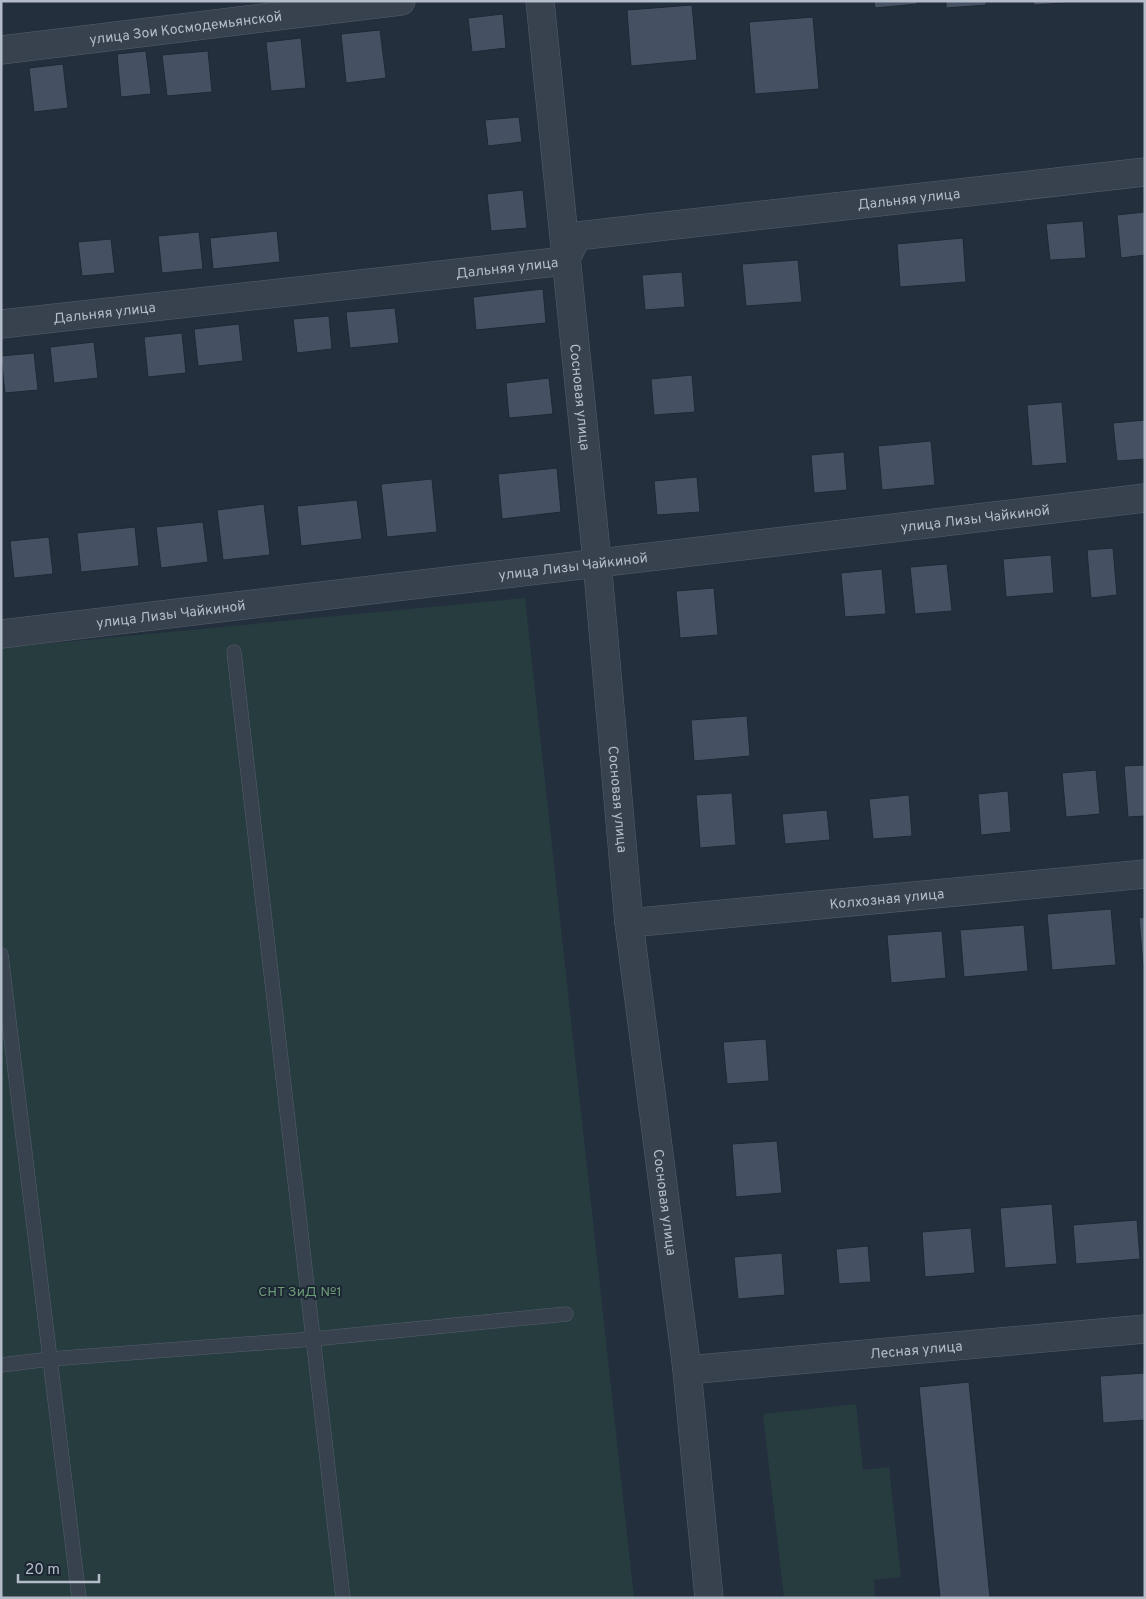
<svg xmlns="http://www.w3.org/2000/svg" width="1146" height="1599" viewBox="0 0 1146 1599" font-family="Overpass,sans-serif">
<rect width="100%" height="100%" fill="#242f3e"/>
<g fill="#263c3f">
<path d="M 525,598 L 634,1598 L 1,1598 L 1,648 Z"/>
<path d="M 856,1404 L 863,1470 L 889,1467 L 901,1577 L 874,1580 L 875,1598 L 784,1598 L 763,1414 Z"/>
</g>
<g fill="#455162" stroke="#1f2835">
<path d="M 874,1 L 917,1 L 917,4 L 875,8 Z"/>
<path d="M 946,1 L 986,1 L 986,5 L 946,8 Z"/>
<path d="M 1033,1 L 1078,1 L 1078,2 L 1034,5 Z"/>
<path d="M 692,5 L 697,60 L 631,66 L 627,10 Z"/>
<path d="M 503,14 L 506,48 L 472,52 L 468,18 Z"/>
<path d="M 813,17 L 819,89 L 755,94 L 749,22 Z"/>
<path d="M 380,30 L 386,78 L 346,83 L 341,34 Z"/>
<path d="M 301,38 L 306,88 L 271,91 L 266,42 Z"/>
<path d="M 146,51 L 151,94 L 121,97 L 117,54 Z"/>
<path d="M 208,51 L 212,92 L 167,96 L 162,55 Z"/>
<path d="M 63,64 L 68,108 L 34,112 L 29,68 Z"/>
<path d="M 519,117 L 522,142 L 488,146 L 485,120 Z"/>
<path d="M 523,190 L 527,228 L 491,231 L 487,194 Z"/>
<path d="M 1145,212 L 1145,255 L 1121,258 L 1117,215 Z"/>
<path d="M 1083,221 L 1086,258 L 1050,260 L 1046,224 Z"/>
<path d="M 277,231 L 280,262 L 213,269 L 210,238 Z"/>
<path d="M 199,232 L 203,269 L 162,273 L 158,236 Z"/>
<path d="M 963,238 L 966,282 L 900,287 L 897,244 Z"/>
<path d="M 111,239 L 115,273 L 82,276 L 78,242 Z"/>
<path d="M 798,260 L 802,302 L 746,306 L 742,264 Z"/>
<path d="M 682,272 L 685,307 L 645,310 L 642,275 Z"/>
<path d="M 543,289 L 546,323 L 476,330 L 473,297 Z"/>
<path d="M 395,308 L 399,343 L 350,348 L 346,312 Z"/>
<path d="M 329,316 L 332,349 L 297,353 L 293,319 Z"/>
<path d="M 239,324 L 243,361 L 198,366 L 194,329 Z"/>
<path d="M 182,333 L 186,373 L 148,377 L 144,337 Z"/>
<path d="M 94,342 L 98,378 L 54,383 L 50,347 Z"/>
<path d="M 34,353 L 38,390 L 5,393 L 1,356 Z"/>
<path d="M 692,375 L 695,412 L 654,415 L 651,379 Z"/>
<path d="M 549,378 L 553,414 L 509,418 L 506,383 Z"/>
<path d="M 1062,402 L 1067,463 L 1032,466 L 1027,405 Z"/>
<path d="M 1145,420 L 1145,459 L 1117,461 L 1113,423 Z"/>
<path d="M 931,441 L 935,485 L 882,490 L 878,446 Z"/>
<path d="M 844,452 L 847,490 L 814,493 L 811,455 Z"/>
<path d="M 557,468 L 561,512 L 502,519 L 498,474 Z"/>
<path d="M 697,477 L 700,512 L 657,515 L 654,481 Z"/>
<path d="M 432,479 L 437,532 L 387,537 L 381,484 Z"/>
<path d="M 357,500 L 362,539 L 301,546 L 297,506 Z"/>
<path d="M 264,504 L 270,555 L 223,560 L 217,510 Z"/>
<path d="M 203,522 L 208,562 L 161,568 L 156,527 Z"/>
<path d="M 135,527 L 139,566 L 81,572 L 77,533 Z"/>
<path d="M 49,537 L 53,574 L 14,578 L 10,541 Z"/>
<path d="M 1113,548 L 1117,595 L 1091,598 L 1087,550 Z"/>
<path d="M 1051,555 L 1054,593 L 1006,597 L 1003,559 Z"/>
<path d="M 947,564 L 952,611 L 915,614 L 910,567 Z"/>
<path d="M 882,569 L 886,614 L 845,617 L 841,573 Z"/>
<path d="M 714,588 L 718,635 L 680,638 L 676,591 Z"/>
<path d="M 747,716 L 750,756 L 694,761 L 691,720 Z"/>
<path d="M 1145,765 L 1145,816 L 1128,817 L 1124,766 Z"/>
<path d="M 1096,770 L 1100,814 L 1066,817 L 1062,773 Z"/>
<path d="M 1008,791 L 1011,832 L 981,835 L 978,794 Z"/>
<path d="M 732,793 L 736,845 L 700,848 L 696,795 Z"/>
<path d="M 909,795 L 912,836 L 873,839 L 869,799 Z"/>
<path d="M 827,810 L 830,840 L 785,844 L 782,814 Z"/>
<path d="M 1111,909 L 1116,965 L 1052,970 L 1047,914 Z"/>
<path d="M 1145,917 L 1145,964 L 1143,965 L 1139,918 Z"/>
<path d="M 1024,925 L 1028,971 L 964,977 L 960,930 Z"/>
<path d="M 942,931 L 946,978 L 891,983 L 887,935 Z"/>
<path d="M 766,1039 L 769,1081 L 727,1084 L 723,1042 Z"/>
<path d="M 777,1141 L 782,1193 L 736,1197 L 732,1144 Z"/>
<path d="M 1052,1204 L 1057,1264 L 1005,1268 L 1000,1208 Z"/>
<path d="M 1137,1220 L 1140,1259 L 1076,1264 L 1073,1225 Z"/>
<path d="M 971,1228 L 975,1273 L 925,1277 L 922,1232 Z"/>
<path d="M 868,1246 L 871,1282 L 839,1284 L 836,1249 Z"/>
<path d="M 782,1253 L 785,1295 L 738,1299 L 734,1257 Z"/>
<path d="M 1145,1373 L 1145,1420 L 1103,1423 L 1100,1376 Z"/>
<path d="M 969,1382 L 990,1598 L 940,1598 L 919,1387 Z"/>
</g>
<g fill="none" stroke-linecap="round" stroke-linejoin="round">
<g stroke="#565f6c" stroke-width="15">
<g id="lane">
<path d="M 234,652 L 343,1598"/>
<path d="M 1,955 L 79,1598"/>
<path d="M 1,1365 L 50,1359 L 313,1339 L 566,1314"/>
</g>
</g>
<g stroke="#565f6c" stroke-width="29">
<g id="street">
<path id="s1" d="M 540,1 L 597,561 L 629,923 L 687,1370 L 709,1598"/>
<path id="s2" d="M 1,50 L 401,1"/>
<path id="s3" d="M 1,324 L 565,261 L 577,236 L 1145,172"/>
<path id="s4" d="M 1,634 L 1145,498"/>
<path id="s5" d="M 629,923 L 1145,874"/>
<path id="s6" d="M 687,1370 L 1145,1329"/>
</g>
</g>
<use href="#lane" stroke="#38414e" stroke-width="14"/>
<use href="#street" stroke="#38414e" stroke-width="28"/>
</g>
<g text-anchor="middle" stroke-width="4" stroke-linejoin="round" paint-order="stroke">
<g font-size="14" fill="#b4bcc9" stroke="#1d2633">
<text dy="5" stroke="none"><textPath href="#s2" startOffset="186">улица Зои Космодемьянской</textPath></text>
<text dy="5" stroke="none"><textPath href="#s3" startOffset="929">Дальняя улица</textPath></text>
<text dy="5" stroke="none"><textPath href="#s3" startOffset="509">Дальняя улица</textPath></text>
<text dy="5" stroke="none"><textPath href="#s3" startOffset="104">Дальняя улица</textPath></text>
<text dy="5" stroke="none"><textPath href="#s1" startOffset="398">Сосновая улица</textPath></text>
<text dy="5" stroke="none"><textPath href="#s4" startOffset="981">улица Лизы Чайкиной</textPath></text>
<text dy="5" stroke="none"><textPath href="#s4" startOffset="576">улица Лизы Чайкиной</textPath></text>
<text dy="5" stroke="none"><textPath href="#s4" startOffset="171">улица Лизы Чайкиной</textPath></text>
<text dy="5" stroke="none"><textPath href="#s1" startOffset="802">Сосновая улица</textPath></text>
<text dy="5" stroke="none"><textPath href="#s5" startOffset="259">Колхозная улица</textPath></text>
<text dy="5" stroke="none"><textPath href="#s1" startOffset="1208">Сосновая улица</textPath></text>
<text dy="5" stroke="none"><textPath href="#s6" startOffset="230">Лесная улица</textPath></text>
</g>
<g font-size="14" fill="#6b9a76" stroke="#1d2633">
<text x="300" y="1296">СНТ ЗиД №1</text>
</g>
</g>
<rect width="1146" height="1599" fill="none" stroke="#b4bcc9" stroke-width="5"/>
<path d="M18 1574v8h81v-8" fill="none" stroke="#b4bcc9" stroke-width="2.5"/>
<text x="25" y="1574" font-size="15" fill="#b4bcc9" stroke="#1d2633" stroke-width="4" paint-order="stroke">20 m</text>
</svg>
